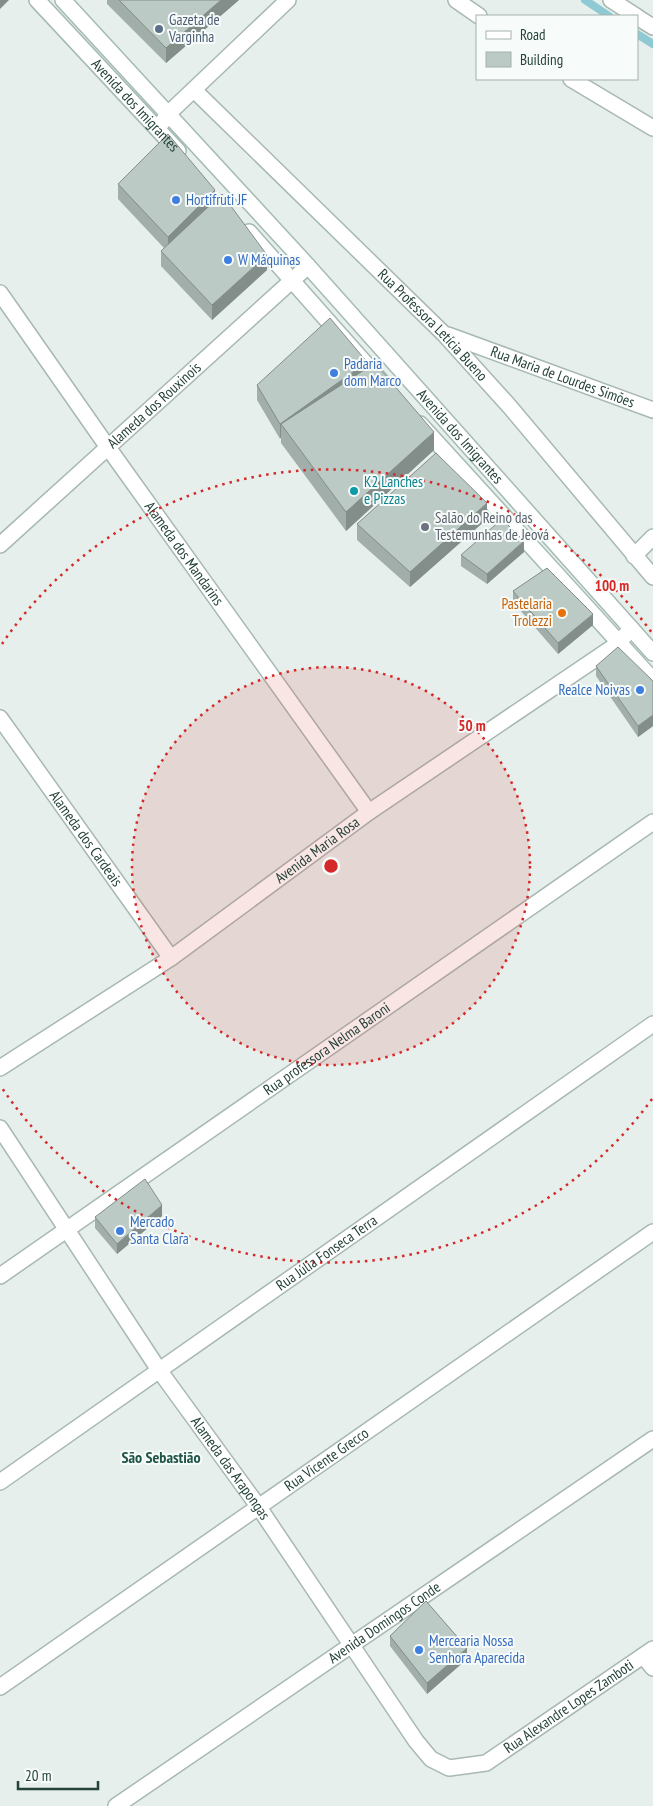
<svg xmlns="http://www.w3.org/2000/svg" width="653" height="1806" viewBox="0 0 653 1806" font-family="'PT Sans Narrow',sans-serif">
<rect width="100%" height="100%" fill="#e6efeb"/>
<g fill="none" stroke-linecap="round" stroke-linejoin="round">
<g stroke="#8ec9d4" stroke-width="8">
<path d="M 585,0 L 609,16"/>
<path d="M 637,34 L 653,44"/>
</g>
<g stroke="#a8b8b2" stroke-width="18">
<g id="minor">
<path id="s1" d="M 194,90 L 444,334 L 510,407 L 653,577"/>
<path d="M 158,128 L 169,113 L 288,0"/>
<path id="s2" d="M 0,293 L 107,446 L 369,812"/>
<path id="s3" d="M 448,335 L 653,410"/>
<path id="s4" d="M 0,545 L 308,266"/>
<path d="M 634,556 L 653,537"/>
<path id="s5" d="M 0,718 L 171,958"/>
<path id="s6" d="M 0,1068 L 171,958 L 369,812 L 619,643 L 631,628"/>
<path id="s7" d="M 0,1128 L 159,1370 L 258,1506 L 416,1741 L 431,1759 L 449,1768 L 486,1763 L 653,1649"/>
<path id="s8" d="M 0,1276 L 653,822"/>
<path id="s9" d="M 0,1482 L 653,1024"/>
<path d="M 643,1656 L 653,1668"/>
<path id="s10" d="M 0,1687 L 653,1232"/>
<path id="s11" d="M 116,1806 L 653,1439"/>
</g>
</g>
<g stroke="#a8b8b2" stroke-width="18">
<g id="tertiary">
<path d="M 456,0 L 479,16"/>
<path d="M 611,0 L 636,16"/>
<path d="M 637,17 L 653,27"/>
<path d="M 571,79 L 653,128"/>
</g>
</g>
<g stroke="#a4bbb3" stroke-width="18">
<g id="secondary">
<path id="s12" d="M 37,0 L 178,151"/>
<path id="s13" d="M 63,0 L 308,266 L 653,653"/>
<path d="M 249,232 L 381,381"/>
<path d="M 420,424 L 653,680"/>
</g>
</g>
<use href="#minor" stroke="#fff" stroke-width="15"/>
<use href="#tertiary" stroke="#fff" stroke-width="15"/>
<use href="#secondary" stroke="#fff" stroke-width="15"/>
</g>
<g fill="#a1aea9">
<path d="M 107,0 L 239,0 L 166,63 L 107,4 Z"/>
<path d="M 118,184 L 215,200 L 267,270 L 212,320 L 161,266 L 161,251 L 164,248 L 118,199 Z"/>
<path d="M 367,369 L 434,450 L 346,531 L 281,443 L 281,437 L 280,439 L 257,400 L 257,385 Z"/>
<path d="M 487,519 L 410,587 L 357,540 L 357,524 Z"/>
<path d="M 524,552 L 487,584 L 461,566 L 461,555 Z"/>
<path d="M 513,591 L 593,625 L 558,654 L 513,602 Z"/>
<path d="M 596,666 L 653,681 L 653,726 L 638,737 L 596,676 Z"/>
<path d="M 162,1216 L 117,1254 L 95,1228 L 95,1217 Z"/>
<path d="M 390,1636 L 467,1659 L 427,1694 L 390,1646 Z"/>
</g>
<g fill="#838d89">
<path d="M 0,0 L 9,0 L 0,9 Z"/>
<path d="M 221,0 L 239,0 L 166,63 L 166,48 Z"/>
<path d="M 215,190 L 215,205 L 168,252 L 168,237 Z"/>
<path d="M 267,255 L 267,270 L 212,320 L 212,305 Z"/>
<path d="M 367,362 L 367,378 L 281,424 L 281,437 L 280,439 L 280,424 Z"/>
<path d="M 434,432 L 434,450 L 346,531 L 346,512 Z"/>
<path d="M 487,503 L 487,519 L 410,587 L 410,572 Z"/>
<path d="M 524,541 L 524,552 L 487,584 L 487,574 Z"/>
<path d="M 593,614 L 593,625 L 558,654 L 558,643 Z"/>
<path d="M 653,715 L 653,726 L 638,737 L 638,726 Z"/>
<path d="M 162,1205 L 162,1216 L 117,1254 L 117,1244 Z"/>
<path d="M 467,1648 L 467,1659 L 427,1694 L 427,1683 Z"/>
</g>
<g fill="#bbcac4" stroke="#838d89">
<path d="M 119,0 L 221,0 L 166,48 Z"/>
<path d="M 168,134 L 215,190 L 168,237 L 118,184 Z"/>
<path d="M 222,194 L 267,255 L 212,305 L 161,251 Z"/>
<path d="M 330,318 L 367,362 L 280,424 L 257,385 Z"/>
<path d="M 375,363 L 434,432 L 346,512 L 281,424 Z"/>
<path d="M 436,453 L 487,503 L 410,572 L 357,524 Z"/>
<path d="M 502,519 L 524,541 L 487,574 L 461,555 Z"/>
<path d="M 547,568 L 593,614 L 558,643 L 513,591 Z"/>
<path d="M 618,647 L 653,681 L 653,715 L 638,726 L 596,666 Z"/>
<path d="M 145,1179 L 162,1205 L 117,1244 L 95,1217 Z"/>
<path d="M 426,1601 L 467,1648 L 427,1683 L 390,1636 Z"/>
</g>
<circle cx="331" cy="866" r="199" fill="#d62828" fill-opacity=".12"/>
<g fill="none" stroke="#d62828" stroke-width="2.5" stroke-dasharray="2.5 5">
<circle cx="331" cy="866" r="199"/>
<path d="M652 1099A397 397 0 0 1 2 1088M2 644A397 397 0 0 1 652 633"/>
</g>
<circle fill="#5c6f8a" stroke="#f7fbf9" stroke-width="2" cx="159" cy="29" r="5"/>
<g fill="#3f7fe0" stroke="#f7fbf9" stroke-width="2">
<circle cx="176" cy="200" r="5"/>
<circle cx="228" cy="260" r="5"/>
<circle cx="334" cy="373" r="5"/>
<circle cx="640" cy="690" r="5"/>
<circle cx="120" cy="1231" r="5"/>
<circle cx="419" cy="1650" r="5"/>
</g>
<circle fill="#0f9aa8" stroke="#f7fbf9" stroke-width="2" cx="354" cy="491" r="5"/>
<circle fill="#6b7280" stroke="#f7fbf9" stroke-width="2" cx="425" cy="527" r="5"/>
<circle fill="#e8710a" stroke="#f7fbf9" stroke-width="2" cx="562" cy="613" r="5"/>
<g text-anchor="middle" stroke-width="4" stroke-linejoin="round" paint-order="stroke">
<g font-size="15" fill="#4e5e75" stroke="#f7fbf9" text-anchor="start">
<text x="169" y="25">Gazeta de<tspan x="169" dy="17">Varginha</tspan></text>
</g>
<g font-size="15" fill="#24423a" stroke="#f7fbf9">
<text dy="5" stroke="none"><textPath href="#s12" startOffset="144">Avenida dos Imigrantes</textPath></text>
<text dy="5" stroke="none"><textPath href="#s1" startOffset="335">Rua Professora Letícia Bueno</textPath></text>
<text dy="5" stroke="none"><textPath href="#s3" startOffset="122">Rua Maria de Lourdes Simões</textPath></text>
<text dy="5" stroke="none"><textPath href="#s4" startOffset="208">Alameda dos Rouxinois</textPath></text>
<text dy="5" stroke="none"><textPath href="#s13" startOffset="590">Avenida dos Imigrantes</textPath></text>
<text dy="5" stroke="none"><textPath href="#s2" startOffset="319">Alameda dos Mandarins</textPath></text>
<text dy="5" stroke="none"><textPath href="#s5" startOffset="148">Alameda dos Cardeais</textPath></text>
<text dy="5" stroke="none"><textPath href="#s6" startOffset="385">Avenida Maria Rosa</textPath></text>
<text dy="5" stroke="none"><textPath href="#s8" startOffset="398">Rua professora Nelma Baroni</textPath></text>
<text dy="5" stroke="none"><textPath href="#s9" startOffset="399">Rua Júlia Fonseca Terra</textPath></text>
<text dy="5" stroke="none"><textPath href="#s10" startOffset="398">Rua Vicente Grecco</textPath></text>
<text dy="5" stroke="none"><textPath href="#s7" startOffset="411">Alameda das Arapongas</textPath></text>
<text dy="5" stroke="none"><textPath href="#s11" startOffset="325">Avenida Domingos Conde</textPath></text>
<text dy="5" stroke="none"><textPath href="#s7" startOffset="922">Rua Alexandre Lopes Zamboti</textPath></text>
</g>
<g font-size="15" fill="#366cbe" stroke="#f7fbf9" text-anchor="start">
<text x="186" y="205">Hortifruti JF</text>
<text x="238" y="265">W Máquinas</text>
<text x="344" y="369">Padaria<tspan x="344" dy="17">dom Marco</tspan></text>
<text x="630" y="695" text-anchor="end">Realce Noivas</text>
<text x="130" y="1227">Mercado<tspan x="130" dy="17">Santa Clara</tspan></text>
<text x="429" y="1646">Mercearia Nossa<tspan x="429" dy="17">Senhora Aparecida</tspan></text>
</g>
<g font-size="15" fill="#0d838f" stroke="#f7fbf9" text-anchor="start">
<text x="364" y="487">K2 Lanches<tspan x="364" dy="17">e Pizzas</tspan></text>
</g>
<g font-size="15" fill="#5b616d" stroke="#f7fbf9" text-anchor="start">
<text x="435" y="523">Salão do Reino das<tspan x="435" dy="17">Testemunhas de Jeová</tspan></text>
</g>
<g font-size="15" fill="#c56008" stroke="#f7fbf9" text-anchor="end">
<text x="552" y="609">Pastelaria<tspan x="552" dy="17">Trolezzi</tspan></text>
</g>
<g font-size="16" font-weight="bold" fill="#1f5548" stroke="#f7fbf9">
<text x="161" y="1463">São Sebastião</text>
</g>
</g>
<circle cx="331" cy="866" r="8" fill="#d62828" stroke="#f7fbf9" stroke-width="2.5"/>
<g font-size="15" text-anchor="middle" font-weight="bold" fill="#d62828" stroke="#f7fbf9" stroke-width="4" stroke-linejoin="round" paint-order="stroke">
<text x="612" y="591">100 m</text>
<text x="472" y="731">50 m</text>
</g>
<rect x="476" y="15" width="162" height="65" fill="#f7fbf9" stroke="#a3b1ad"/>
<rect x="486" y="31" width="25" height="8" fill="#ffffff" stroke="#a3b1ad"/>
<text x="520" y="40" font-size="15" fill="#24423a">Road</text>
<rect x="486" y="52" width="25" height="15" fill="#bbcac4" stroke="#a3b1ad"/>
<text x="520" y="65" font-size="15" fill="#24423a">Building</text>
<path d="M18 1781v8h80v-8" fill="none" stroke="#24423a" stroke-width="2.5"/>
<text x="25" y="1781" font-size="15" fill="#24423a" stroke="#f7fbf9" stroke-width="4" paint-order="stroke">20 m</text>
</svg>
